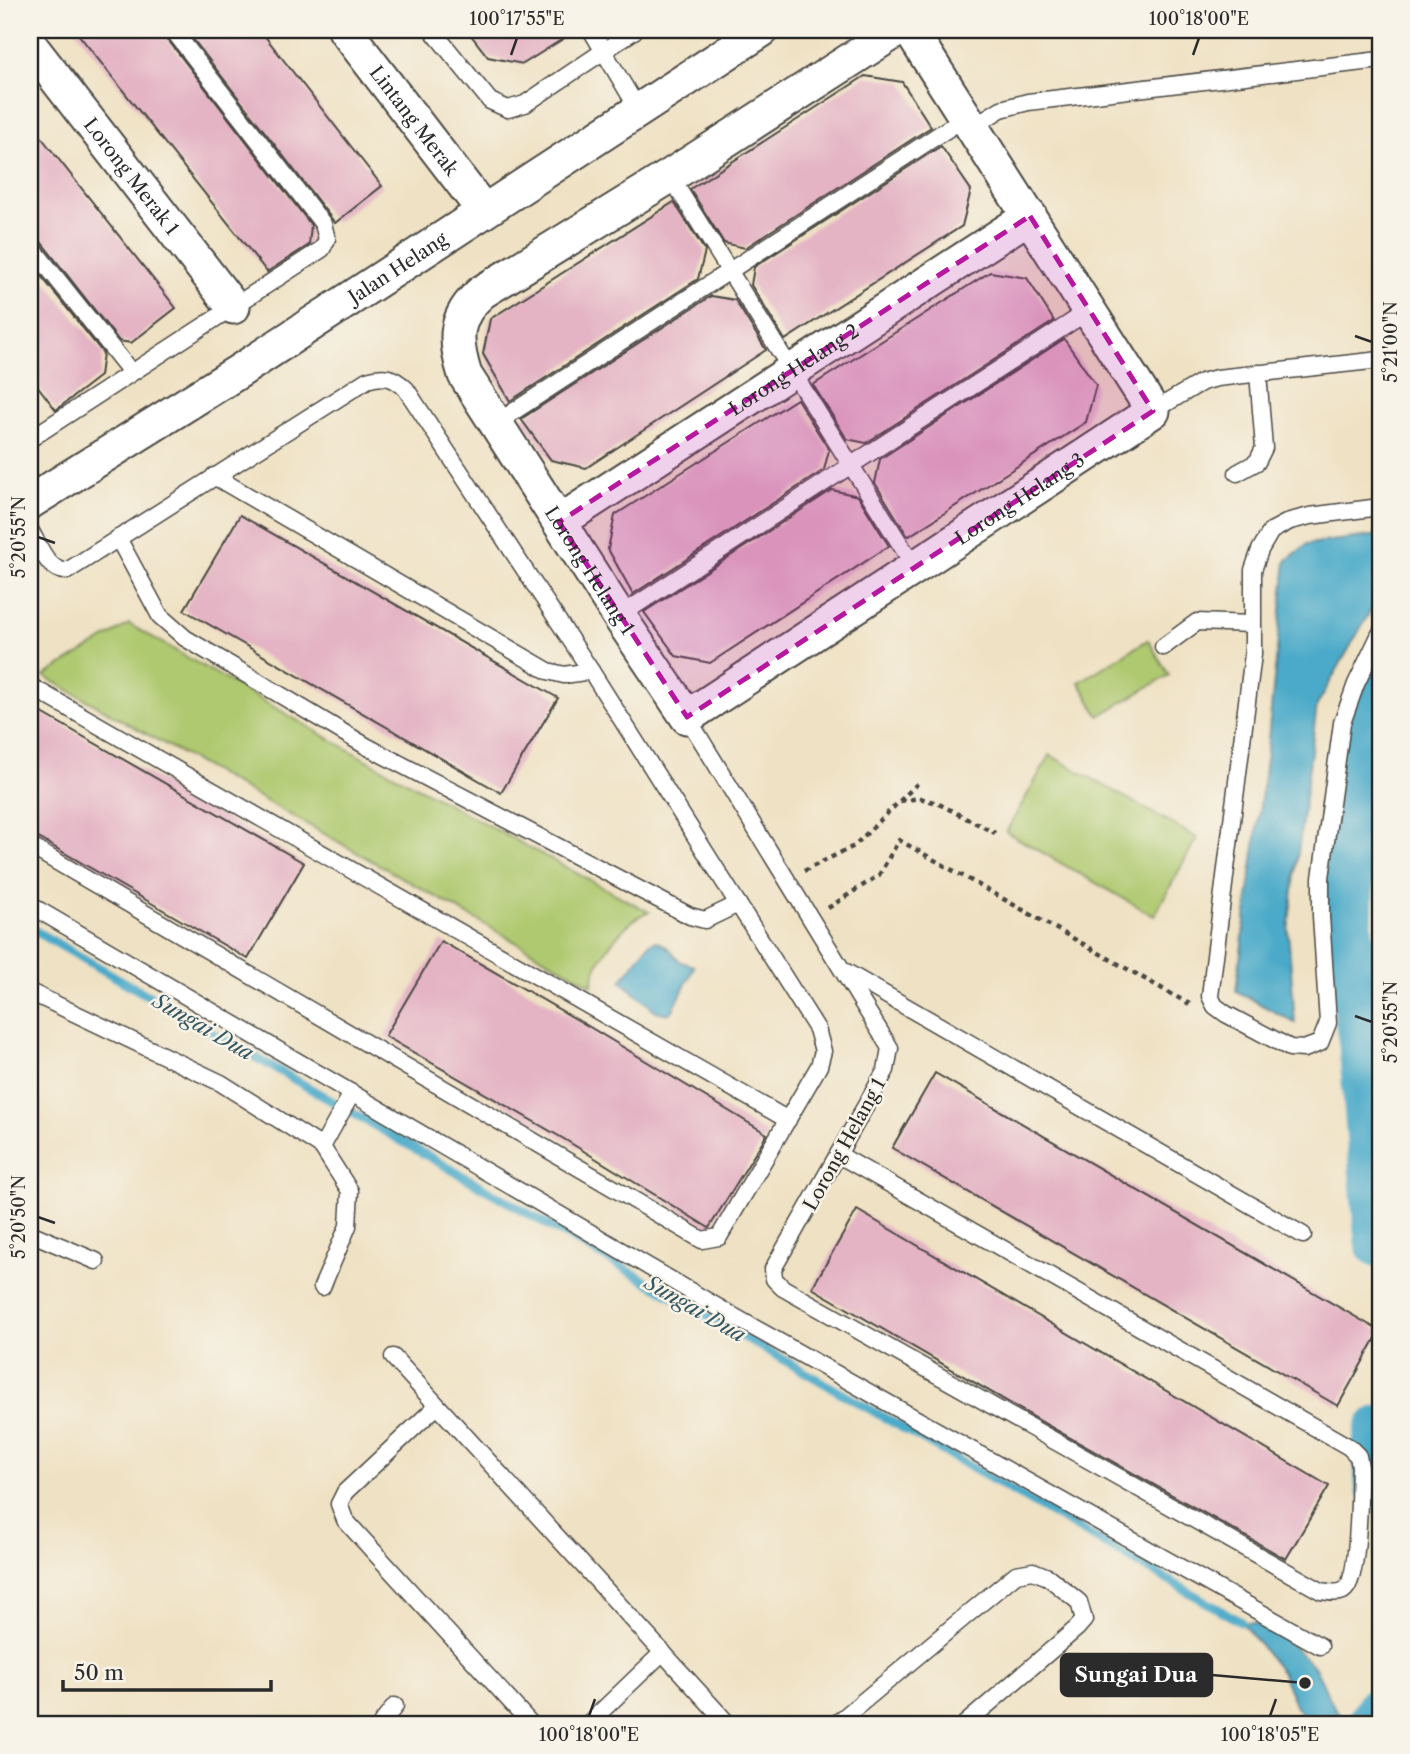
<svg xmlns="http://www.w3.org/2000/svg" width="1410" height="1754" viewBox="0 0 1410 1754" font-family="'Libre Caslon Text',serif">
<rect width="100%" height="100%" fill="#f7f3e8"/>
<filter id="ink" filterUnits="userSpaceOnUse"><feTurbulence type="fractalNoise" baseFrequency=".0143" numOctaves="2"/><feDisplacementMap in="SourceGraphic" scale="14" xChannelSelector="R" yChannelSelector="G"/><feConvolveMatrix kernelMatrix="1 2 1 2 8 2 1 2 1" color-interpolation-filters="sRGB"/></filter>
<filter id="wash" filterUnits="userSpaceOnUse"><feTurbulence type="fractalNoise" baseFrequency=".00686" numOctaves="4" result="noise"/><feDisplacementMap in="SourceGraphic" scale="28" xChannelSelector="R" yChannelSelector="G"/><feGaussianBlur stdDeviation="1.57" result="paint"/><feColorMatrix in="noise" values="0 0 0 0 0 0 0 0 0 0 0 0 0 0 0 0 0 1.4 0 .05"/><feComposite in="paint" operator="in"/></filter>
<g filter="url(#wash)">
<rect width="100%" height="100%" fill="#efe1c3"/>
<g fill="#afc96f" stroke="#6d7a4d" stroke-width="2">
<path d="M 129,624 L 363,758 L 649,912 C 626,919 594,960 592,985 L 44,676 Z"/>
<path d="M 1148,640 L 1169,675 L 1099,716 L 1079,682 Z"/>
<path d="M 1050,755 L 1197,838 L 1154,916 L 1006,832 Z"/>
</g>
<g fill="#4baac9" stroke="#3b6a7a" stroke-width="2">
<path d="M 1380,535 L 1380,594 L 1317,705 L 1288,930 L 1295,1023 L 1236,991 L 1266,759 L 1286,561 L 1307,544 Z"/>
<path d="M 656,941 L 665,945 L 681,962 L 694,966 L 693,970 L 673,1010 L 668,1014 L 656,1011 L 621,981 L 650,943 Z"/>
<path d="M 1241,1622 L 1262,1624 L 1287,1640 L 1315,1668 L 1334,1707 L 1346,1724 L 1310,1724 L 1295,1705 L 1282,1673 Z"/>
</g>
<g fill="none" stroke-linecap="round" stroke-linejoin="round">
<path stroke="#4baac9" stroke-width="9" d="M 30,928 L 1241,1622"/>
<g stroke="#4baac9" stroke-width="51">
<path d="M 1380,687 L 1352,760 L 1347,929 L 1364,1044 L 1380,1242"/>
<path d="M 1380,1431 L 1378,1444 L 1380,1484"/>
<path d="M 1373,1724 L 1380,1711"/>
</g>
</g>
<g id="blocks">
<g fill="#e4b3c4">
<path d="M 75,30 L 163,30 L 165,36 L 311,225 L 309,245 L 267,272 Z"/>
<path d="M 186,30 L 260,30 L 382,186 L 335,223 Z"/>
<path d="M 467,30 L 577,30 L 523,64 L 488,57 Z"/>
<path d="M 865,76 L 902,82 L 931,127 L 745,248 L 724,243 L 690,189 Z"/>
<path d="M 30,123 L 176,308 L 131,343 L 119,341 L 38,238 L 30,235 Z"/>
<path d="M 941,146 L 971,190 L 962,226 L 785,340 L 751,285 L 754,267 Z"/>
<path d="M 674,202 L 705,251 L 698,279 L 510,401 L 483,354 L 490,319 Z"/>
<path d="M 30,262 L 103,353 L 100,376 L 56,410 L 30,376 Z"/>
<path d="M 990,272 L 1027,278 L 1054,321 L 866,443 L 847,439 L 813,385 Z"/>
<path d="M 711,296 L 735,300 L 766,350 L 586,468 L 551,460 L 521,419 Z"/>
<path d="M 1064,339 L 1096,385 L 1086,422 L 909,536 L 907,535 L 875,483 L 880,459 Z"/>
<path d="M 797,399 L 829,450 L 824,470 L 633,594 L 608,549 L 615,515 Z"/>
<path d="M 832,490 L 858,496 L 889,546 L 710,663 L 676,656 L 644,612 Z"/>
<path d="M 240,515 L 558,698 L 501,793 L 184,610 Z"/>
<path d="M 30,706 L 304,863 L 248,959 L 30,833 Z"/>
<path d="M 441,941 L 588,1026 L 767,1134 L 709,1228 L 564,1139 L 385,1036 Z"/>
<path d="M 935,1073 L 1380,1331 L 1338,1406 L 892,1148 Z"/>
<path d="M 857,1210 L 1329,1486 L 1286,1559 L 1044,1423 L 812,1288 Z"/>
</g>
</g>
</g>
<g filter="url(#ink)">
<use href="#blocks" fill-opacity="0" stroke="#484642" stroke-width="2"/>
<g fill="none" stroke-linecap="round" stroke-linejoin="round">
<g stroke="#484642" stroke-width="19">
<g id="lane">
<path d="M 432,30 L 490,101 L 508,109 L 525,104 L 635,30"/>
<path d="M 591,30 L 638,109"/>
<path d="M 972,127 L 1001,109 L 1028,102 L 1380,60"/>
<path d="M 670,176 L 914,566"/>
<path d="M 30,245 L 131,372"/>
<path d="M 1153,411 L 1202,382 L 1217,378 L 1380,360"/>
<path d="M 496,423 L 966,117"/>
<path d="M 30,439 L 322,249 L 327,239 L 323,224 L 173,30"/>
<path d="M 1237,473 L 1257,462 L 1264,448 L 1258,373"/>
<path d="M 214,476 L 548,671 L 564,675 L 591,671"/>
<path d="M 1380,507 L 1310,516 L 1290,521 L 1271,531 L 1260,550 L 1253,570 L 1253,654 L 1210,996 L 1215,1006 L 1226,1014 L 1290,1048 L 1304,1049 L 1320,1043 L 1328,1023 L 1321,916 L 1321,878 L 1342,723 L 1356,684 L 1380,634"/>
<path d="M 30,530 C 39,545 48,572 67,571 L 367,380 C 384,375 393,376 406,389 L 591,671 L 817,1029 L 823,1051 L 819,1066 L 719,1237 L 702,1240 L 30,846"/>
<path d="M 118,538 L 160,616 L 185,638 L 366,746 L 690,916 L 705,920 L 738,904"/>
<path d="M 619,616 L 1090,310"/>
<path d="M 1163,647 L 1197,622 L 1252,624"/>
<path d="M 30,686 L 788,1120"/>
<path d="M 687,717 L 890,1048 L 886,1070 L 773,1269 L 774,1279 L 783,1288 L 1321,1591 C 1328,1592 1337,1594 1343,1591 C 1360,1582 1359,1488 1360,1466 L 1358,1456 L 1349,1447 L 839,1155"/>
<path d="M 30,905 L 726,1312 L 1320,1646"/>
<path d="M 846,972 L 1303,1235"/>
<path d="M 30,992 L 221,1083 L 322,1147 L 350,1191 L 348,1226 L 322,1287"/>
<path d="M 322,1147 L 352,1093"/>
<path d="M 30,1233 L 96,1261"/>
<path d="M 393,1357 L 728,1724"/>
<path d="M 436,1407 L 345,1492 L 339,1504 L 345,1520 L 531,1724"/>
<path d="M 381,1724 L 395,1706"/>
<path d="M 588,1724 L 663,1652"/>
<path d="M 836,1724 L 1016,1574 L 1033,1571 L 1048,1577 L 1079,1602 L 1084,1620 L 1077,1628 L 965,1724"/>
</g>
</g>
<g stroke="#484642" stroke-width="37">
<g id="street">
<path id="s1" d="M 345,30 L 483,210"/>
<path id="s2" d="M 897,30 L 670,176 L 482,292 C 453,317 454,340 465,375 L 619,616 L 687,717 L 1153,411 L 910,30"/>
<path id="s3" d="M 30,45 L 233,307"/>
<path id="s4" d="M 30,502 L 241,370 L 762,30"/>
<path id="s5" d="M 559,522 L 1030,216"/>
</g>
</g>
<g stroke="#484642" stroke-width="4.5" stroke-dasharray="5 5" stroke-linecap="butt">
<path d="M 900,801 L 920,798 L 937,803 L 995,833"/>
<path d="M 804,871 L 854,846 L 919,782"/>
<path d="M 828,908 L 879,875 L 899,840 L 1191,1005"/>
</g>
<use href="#lane" stroke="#fff" stroke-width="16"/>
<use href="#street" stroke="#fff" stroke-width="33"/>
</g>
</g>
<path fill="#b5179e" fill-opacity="0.2" stroke="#b5179e" stroke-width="5" stroke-dasharray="14 9" stroke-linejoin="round" d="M 1030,216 L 1153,411 L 687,717 L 559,522 Z"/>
<path fill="none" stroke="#2b2b2b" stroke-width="2.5" d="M 511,55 L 517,38M 1193,55 L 1199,38M 1355,336 L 1372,342M 38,537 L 55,543M 1355,1016 L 1372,1022M 38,1217 L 55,1223M 589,1716 L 595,1699M 1270,1716 L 1276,1699"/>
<g text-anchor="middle" stroke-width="5" stroke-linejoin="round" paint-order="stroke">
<g font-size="19" fill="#2b2b2b" stroke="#f7f3e8">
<text dy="7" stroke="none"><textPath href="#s1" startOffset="114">Lintang Merak</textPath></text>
<text dy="7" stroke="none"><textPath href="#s3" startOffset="166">Lorong Merak 1</textPath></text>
<text dy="7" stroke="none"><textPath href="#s4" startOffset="436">Jalan Helang</textPath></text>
<text dy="7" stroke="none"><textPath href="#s5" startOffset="280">Lorong Helang 2</textPath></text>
<text dy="7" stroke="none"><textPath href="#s2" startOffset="1388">Lorong Helang 3</textPath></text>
<text dy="7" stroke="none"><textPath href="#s2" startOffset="814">Lorong Helang 1</textPath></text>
<text transform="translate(844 1144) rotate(-61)" y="7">Lorong Helang 1</text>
</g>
<g font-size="21" font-style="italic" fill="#365762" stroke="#f7f3e8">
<text transform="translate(203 1027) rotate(30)" y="7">Sungai Dua</text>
<text transform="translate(695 1309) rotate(30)" y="7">Sungai Dua</text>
</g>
</g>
<path fill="none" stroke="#2b2b2b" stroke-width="2.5" d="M1305 1683L1212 1675"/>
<circle fill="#2b2b2b" stroke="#f7f3e8" stroke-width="2.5" cx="1305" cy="1683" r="7"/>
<rect fill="#2b2b2b" stroke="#2b2b2b" stroke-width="2.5" x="1061" y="1654" width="151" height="42" rx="7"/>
<g font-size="21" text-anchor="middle" font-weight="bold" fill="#fff">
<text x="1136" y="1682">Sungai Dua</text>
</g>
<rect width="1410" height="1754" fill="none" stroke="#f7f3e8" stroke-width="77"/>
<path d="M63 1680v10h208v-10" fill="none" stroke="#2b2b2b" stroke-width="3.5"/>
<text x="74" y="1680" font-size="21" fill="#2b2b2b" stroke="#f7f3e8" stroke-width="5" paint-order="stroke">50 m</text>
<rect x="38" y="38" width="1334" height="1678" fill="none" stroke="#2b2b2b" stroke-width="2.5"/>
<g font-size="18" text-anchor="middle" fill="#2b2b2b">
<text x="517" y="25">100°17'55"E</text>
<text x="1199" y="25">100°18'00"E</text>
<text transform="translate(1391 342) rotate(-90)" y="6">5°21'00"N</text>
<text transform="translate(19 537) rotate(-90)" y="6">5°20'55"N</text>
<text transform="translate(1391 1022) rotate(-90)" y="6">5°20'55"N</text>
<text transform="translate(19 1217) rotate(-90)" y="6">5°20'50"N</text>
<text x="589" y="1741">100°18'00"E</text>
<text x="1270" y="1741">100°18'05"E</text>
</g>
</svg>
